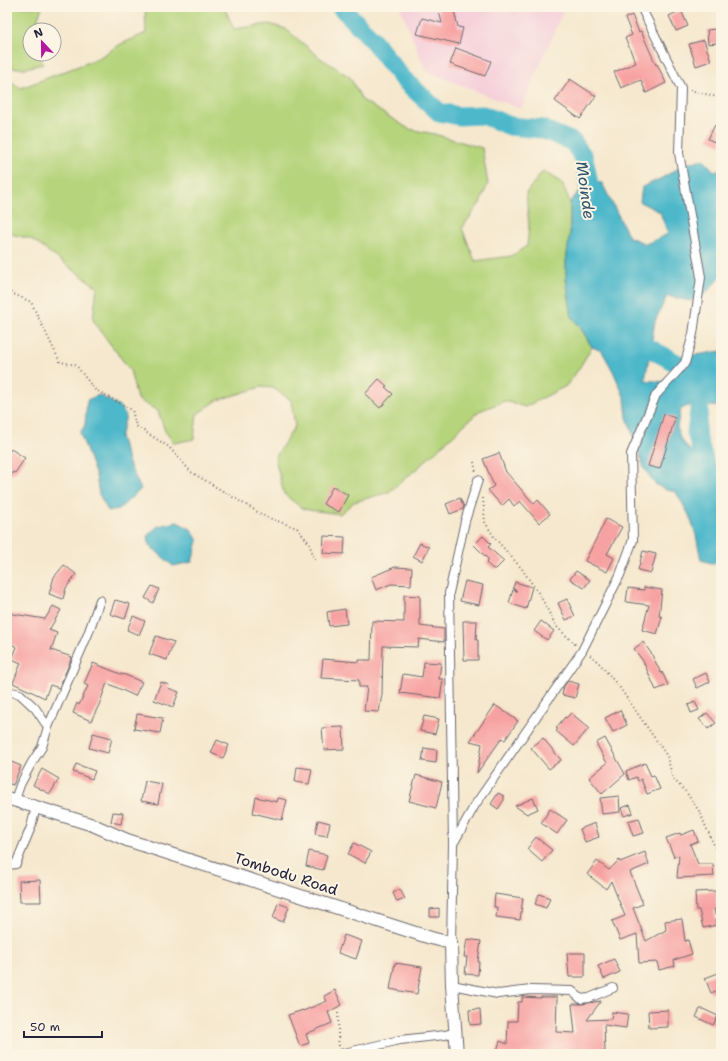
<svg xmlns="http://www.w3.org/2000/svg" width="728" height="1061" viewBox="0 0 728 1061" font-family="'Shantell Sans',sans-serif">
<rect width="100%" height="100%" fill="#fcf5e5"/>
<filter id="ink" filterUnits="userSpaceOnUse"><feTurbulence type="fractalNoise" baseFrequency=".025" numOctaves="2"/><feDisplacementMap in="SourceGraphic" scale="8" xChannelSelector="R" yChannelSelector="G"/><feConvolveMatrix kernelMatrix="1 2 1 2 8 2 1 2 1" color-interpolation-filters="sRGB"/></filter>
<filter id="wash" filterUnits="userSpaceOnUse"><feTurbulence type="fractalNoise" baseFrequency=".012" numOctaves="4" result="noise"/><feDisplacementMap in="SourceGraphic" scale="16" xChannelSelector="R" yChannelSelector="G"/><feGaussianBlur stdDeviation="0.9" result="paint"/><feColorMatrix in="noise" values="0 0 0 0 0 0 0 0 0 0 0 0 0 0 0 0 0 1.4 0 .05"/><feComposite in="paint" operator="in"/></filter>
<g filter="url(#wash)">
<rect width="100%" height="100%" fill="#f5e8ce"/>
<path fill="#f5cfda" d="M 400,7 L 565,7 L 521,109 L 426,71 Z"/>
<g fill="#b5d47b" stroke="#6c7b5b">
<path d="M 7,7 L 42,7 L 37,21 L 36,30 L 30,30 L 30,54 L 38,54 L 43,64 L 26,68 L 13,68 L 7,60 Z"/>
<path d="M 145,7 L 224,7 L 234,29 L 269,24 L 286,29 L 319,57 L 350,77 L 362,100 L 409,129 L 434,134 L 482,148 L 488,184 L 480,203 L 462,228 L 475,261 L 511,256 L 527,246 L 529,226 L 526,193 L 543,171 L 562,183 L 570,202 L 570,233 L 566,262 L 566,279 L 572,317 L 580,327 L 592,347 L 578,370 L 566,386 L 525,407 L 505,401 L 479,411 L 420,466 L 389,492 L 354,502 L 340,514 L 303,509 L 284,494 L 275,458 L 295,426 L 291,400 L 273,388 L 261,387 L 218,400 L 197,414 L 194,439 L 174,443 L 165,431 L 158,411 L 137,399 L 130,370 L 108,341 L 93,320 L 97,287 L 31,239 L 7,233 L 7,79 L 21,88 L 97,59 L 121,44 L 146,33 Z"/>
</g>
<g fill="#4eb8ca" stroke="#386d82">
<path d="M 703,159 L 714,171 L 721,171 L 721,276 L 706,293 L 690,301 L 667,296 L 655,321 L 645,380 L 663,382 L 684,357 L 721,351 L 721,407 L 692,404 L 681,409 L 677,426 L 680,438 L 697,459 L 721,466 L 721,561 L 715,564 L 701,560 L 696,535 L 689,515 L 676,492 L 666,490 L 655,484 L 644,468 L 627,417 L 625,399 L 614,373 L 602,351 L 592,347 L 580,327 L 572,317 L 566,279 L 566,262 L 570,233 L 570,202 L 587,182 L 602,183 L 629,237 L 646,244 L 668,234 L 660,212 L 640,202 L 642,187 L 660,179 L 686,164 Z"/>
<path d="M 99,395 L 119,406 L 126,416 L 120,437 L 131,469 L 141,489 L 119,509 L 108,511 L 99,494 L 96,476 L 80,433 L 85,425 L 87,400 Z"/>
<path d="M 177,522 L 191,529 L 198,541 L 192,562 L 173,566 L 149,545 L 148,535 L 158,526 Z"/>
</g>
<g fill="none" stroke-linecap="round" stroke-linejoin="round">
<g stroke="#4eb8ca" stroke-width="19">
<path d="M 341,7 L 371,38 L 402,78 L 439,112 L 459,116 L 483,115 L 510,126 L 542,129 L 573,142 L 584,158 L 588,179 L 592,207"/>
<path d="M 627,336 L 682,366 L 695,368 L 704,378 L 696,432 L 709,477 L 721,500"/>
</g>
</g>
<g id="blocks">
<g fill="#f7a2a2">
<path d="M 438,7 L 453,7 L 458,27 L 463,28 L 459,44 L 417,34 L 422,18 L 442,23 Z"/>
<path d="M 681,10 L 688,26 L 676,31 L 669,16 Z"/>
<path d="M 632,15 L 639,32 L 641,31 L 656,65 L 657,64 L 666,83 L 646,93 L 641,80 L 621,88 L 614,72 L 636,63 L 625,38 L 632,35 L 625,18 Z"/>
<path d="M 716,29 L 717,43 L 708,44 L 707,30 Z"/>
<path d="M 704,40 L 711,61 L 696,66 L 689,44 Z"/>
<path d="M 456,48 L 491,61 L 485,76 L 450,64 Z"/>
<path d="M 570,79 L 596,96 L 580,119 L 555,101 Z"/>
<path d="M 715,125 L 721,128 L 721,145 L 708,139 Z"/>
<path d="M 379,379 L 387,386 L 385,387 L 393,394 L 380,408 L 365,394 Z"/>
<path d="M 664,414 L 675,418 L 660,469 L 648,466 Z"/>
<path d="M 11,449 L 25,458 L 15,473 L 13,472 L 7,481 L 7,455 Z"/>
<path d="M 499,453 L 506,472 L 534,504 L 538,500 L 550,514 L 539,523 L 520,501 L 514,506 L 509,499 L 502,506 L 488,490 L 494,486 L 483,459 Z"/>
<path d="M 333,486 L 348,495 L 339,512 L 323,504 Z"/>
<path d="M 460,498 L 464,507 L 463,509 L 450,514 L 446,504 Z"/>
<path d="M 606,519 L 622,527 L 607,554 L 614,558 L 607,572 L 585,561 Z"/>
<path d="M 324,536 L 345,537 L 344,554 L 323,553 Z"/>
<path d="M 483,536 L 491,544 L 488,547 L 504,561 L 496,569 L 493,569 L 486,563 L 489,560 L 474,545 Z"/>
<path d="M 420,543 L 429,547 L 422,561 L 413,556 Z"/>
<path d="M 643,551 L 656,554 L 651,573 L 638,570 Z"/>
<path d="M 64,565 L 76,574 L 66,588 L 63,599 L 49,594 L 54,577 Z"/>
<path d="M 395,567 L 412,568 L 411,585 L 391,584 L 376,590 L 371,577 Z"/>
<path d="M 576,571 L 590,580 L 584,588 L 570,579 Z"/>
<path d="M 465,581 L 483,585 L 479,605 L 460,601 Z"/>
<path d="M 515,582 L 532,587 L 526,609 L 509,603 L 513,590 L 517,591 L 513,588 Z"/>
<path d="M 152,586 L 159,589 L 153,603 L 145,598 Z"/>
<path d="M 644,587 L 662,590 L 659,616 L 662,617 L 657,634 L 642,630 L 649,605 L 626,602 L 628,588 L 644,590 Z"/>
<path d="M 404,595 L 420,596 L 420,626 L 444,629 L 444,642 L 419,639 L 418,647 L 383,646 L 382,694 L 379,712 L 364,711 L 367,687 L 359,687 L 359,680 L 321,678 L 323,659 L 359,662 L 359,660 L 371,660 L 372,621 L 404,622 Z"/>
<path d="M 567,599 L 575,616 L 566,620 L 558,603 Z"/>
<path d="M 115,600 L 130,604 L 125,619 L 110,614 Z"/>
<path d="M 53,606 L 61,610 L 49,630 L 57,633 L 51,650 L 72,657 L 59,688 L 50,685 L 45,698 L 13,683 L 21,663 L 12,659 L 17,647 L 7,642 L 7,613 L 45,619 Z"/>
<path d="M 345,609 L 347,624 L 329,626 L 327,612 Z"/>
<path d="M 133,616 L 145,621 L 139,635 L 127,630 Z"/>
<path d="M 463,621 L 477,621 L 476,640 L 478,640 L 478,660 L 464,660 Z"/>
<path d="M 541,621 L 554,631 L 547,640 L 534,631 Z"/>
<path d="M 156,636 L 174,642 L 167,660 L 149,654 Z"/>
<path d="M 643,642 L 651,653 L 661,673 L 662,672 L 668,685 L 656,690 L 643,661 L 634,649 Z"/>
<path d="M 424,662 L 441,663 L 439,679 L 443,679 L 440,698 L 400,693 L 403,674 L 422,677 Z"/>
<path d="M 93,663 L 123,675 L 123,674 L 142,682 L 135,696 L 107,683 L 99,705 L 91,721 L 73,713 L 77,703 L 79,705 L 88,686 L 84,684 Z"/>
<path d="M 706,673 L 710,682 L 697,688 L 693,679 Z"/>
<path d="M 568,681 L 579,684 L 575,698 L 562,695 L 564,686 Z"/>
<path d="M 161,682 L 169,685 L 168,688 L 179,692 L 173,707 L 154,700 Z"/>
<path d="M 695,702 L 699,710 L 691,713 L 688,705 Z"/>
<path d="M 495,705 L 518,721 L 505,740 L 502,738 L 477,773 L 482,744 L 470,741 Z"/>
<path d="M 620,710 L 627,725 L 613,732 L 605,718 Z"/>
<path d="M 571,713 L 589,728 L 574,746 L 556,731 L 558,729 L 556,728 L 565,717 L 566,718 Z"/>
<path d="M 707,713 L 716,723 L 708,729 L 699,719 Z"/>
<path d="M 137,714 L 163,718 L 160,733 L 134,729 Z"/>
<path d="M 424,716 L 439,719 L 435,734 L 420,731 Z"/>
<path d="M 343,727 L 344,749 L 324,750 L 322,728 Z"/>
<path d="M 93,733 L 112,738 L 108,753 L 89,748 Z"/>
<path d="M 543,738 L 561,760 L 549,769 L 531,748 Z"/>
<path d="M 605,738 L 625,774 L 602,794 L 589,778 L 607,763 L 596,743 Z"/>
<path d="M 217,740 L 229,745 L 223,758 L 211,753 Z"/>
<path d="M 424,748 L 437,750 L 436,763 L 422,761 Z"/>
<path d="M 7,760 L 21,766 L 13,785 L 7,783 Z"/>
<path d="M 645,763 L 651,776 L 654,775 L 660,789 L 647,794 L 641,779 L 638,781 L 636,777 L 629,780 L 626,771 Z"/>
<path d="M 76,764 L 95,771 L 92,779 L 73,772 Z"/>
<path d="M 297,767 L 312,769 L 309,784 L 295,782 Z"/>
<path d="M 42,769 L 59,779 L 50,794 L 33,785 Z"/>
<path d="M 416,775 L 442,782 L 436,808 L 409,801 Z"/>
<path d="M 145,781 L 162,784 L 158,804 L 141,801 Z"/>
<path d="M 498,793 L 504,796 L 504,800 L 498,809 L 491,804 Z"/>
<path d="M 619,796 L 620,812 L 602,814 L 600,798 Z"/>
<path d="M 256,797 L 277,802 L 278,798 L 287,800 L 282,820 L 253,813 Z"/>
<path d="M 533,798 L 538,809 L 527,814 L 515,806 Z"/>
<path d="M 630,805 L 633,813 L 624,816 L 621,808 Z"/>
<path d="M 550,809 L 567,820 L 557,834 L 541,823 Z"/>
<path d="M 113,812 L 123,813 L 121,824 L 111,822 Z"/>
<path d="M 639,818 L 644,833 L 633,836 L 628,821 Z"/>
<path d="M 318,820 L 330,823 L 327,836 L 315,834 Z"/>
<path d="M 595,823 L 599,837 L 585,842 L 580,829 Z"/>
<path d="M 694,830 L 698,841 L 690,844 L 698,864 L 713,864 L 714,876 L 677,878 L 679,855 L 674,857 L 666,838 L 680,833 L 681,835 Z"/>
<path d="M 536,837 L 552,850 L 542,862 L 527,849 Z"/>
<path d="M 354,843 L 371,852 L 365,863 L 348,854 Z"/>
<path d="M 309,851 L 327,855 L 323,870 L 306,866 Z"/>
<path d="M 645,852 L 649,864 L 630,872 L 643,904 L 633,908 L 646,941 L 666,930 L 665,921 L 682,919 L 685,941 L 688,940 L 692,954 L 674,960 L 675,966 L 659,970 L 657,962 L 639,963 L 637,934 L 620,940 L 612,921 L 625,916 L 611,881 L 606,889 L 587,874 L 597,861 L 609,870 L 619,860 L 620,862 Z"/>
<path d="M 40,880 L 41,902 L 20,902 L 19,881 Z"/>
<path d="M 400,889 L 405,899 L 397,902 L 393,893 Z"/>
<path d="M 716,891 L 717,909 L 714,909 L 717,925 L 703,928 L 699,910 L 696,910 L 695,892 Z"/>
<path d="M 495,894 L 523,898 L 520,920 L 496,917 L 497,907 L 494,907 Z"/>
<path d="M 539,894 L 550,898 L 546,908 L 535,904 Z"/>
<path d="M 278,903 L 289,907 L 283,922 L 273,918 Z"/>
<path d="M 439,908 L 439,917 L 430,917 L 430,909 Z"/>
<path d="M 344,935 L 362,941 L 356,959 L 338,953 Z"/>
<path d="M 467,939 L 481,941 L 478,961 L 479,961 L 478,975 L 465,974 L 467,957 L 464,957 Z"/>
<path d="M 567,953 L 585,953 L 585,977 L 569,977 Z"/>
<path d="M 614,959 L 620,972 L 604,979 L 598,966 Z"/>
<path d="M 395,963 L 422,967 L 417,994 L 390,989 Z"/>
<path d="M 721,972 L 721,989 L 711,993 L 705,978 Z"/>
<path d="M 335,990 L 342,1005 L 328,1012 L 332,1023 L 306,1034 L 309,1043 L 300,1046 L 288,1015 L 303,1010 L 303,1011 L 327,1001 L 324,996 Z"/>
<path d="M 522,997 L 541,998 L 541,997 L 557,997 L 556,1032 L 575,1033 L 572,1004 L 582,1004 L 601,1001 L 587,1020 L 611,1019 L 612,1012 L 628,1014 L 626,1028 L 604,1025 L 605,1052 L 589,1053 L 589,1054 L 496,1054 L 500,1041 L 507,1044 L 508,1021 L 517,1021 L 518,1002 L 522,1002 Z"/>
<path d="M 480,1009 L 481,1024 L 470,1025 L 469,1010 Z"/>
<path d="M 700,1009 L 703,1009 L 718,1016 L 713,1025 L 696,1017 Z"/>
<path d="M 668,1010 L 668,1027 L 649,1028 L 648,1011 Z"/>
</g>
</g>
</g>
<g filter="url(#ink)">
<use href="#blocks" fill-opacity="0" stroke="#6c676e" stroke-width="1"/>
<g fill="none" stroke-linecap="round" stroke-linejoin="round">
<g stroke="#6c676e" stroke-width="10">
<g id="minor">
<path d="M 7,691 L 20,694 L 35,708 L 48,727"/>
<path d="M 15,800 L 20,785 L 31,764 L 42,747 L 48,727 L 88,634 L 100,600"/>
<path d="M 453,844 L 475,805 L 582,651 L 620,575 L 633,540 L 631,454 L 656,395 L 685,363 L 693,334 L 701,277 L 679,153 L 681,88 L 641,7"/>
<path d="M 7,865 L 16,864 L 31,827 L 36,807"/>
<path d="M 451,943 L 453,844 L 449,593 L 465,521 L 478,480"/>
<path d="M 452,985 L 498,994 L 531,990 L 572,991 L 581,999 L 589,998 L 613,988"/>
<path d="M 340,1054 L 400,1040 L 445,1035 L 456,1032"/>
</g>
</g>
<g stroke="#6c676e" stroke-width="14">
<path id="secondary" d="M 7,798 L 93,825 L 127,840 L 431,938 L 451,943 L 452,985 L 457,1054"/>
</g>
<g stroke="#6c676e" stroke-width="2" stroke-dasharray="1 3" stroke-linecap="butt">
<path d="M 690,90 L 721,98"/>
<path d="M 7,291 L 31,302 L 60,362 L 76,365 L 94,389 L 132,410 L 136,426 L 169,447 L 191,472 L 266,517 L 297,528 L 309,543 L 315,561"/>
<path d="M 474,462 L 476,472"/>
<path d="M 483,498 L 485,522 L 494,537 L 522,569 L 541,597 L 556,626 L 576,645"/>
<path d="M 590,655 L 600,664 L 620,688 L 667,756 L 673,779 L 686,792 L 699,811 L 721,861"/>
<path d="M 338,1013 C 339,1024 337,1035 339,1046"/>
</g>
<use href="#minor" stroke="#fff" stroke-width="8"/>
<use href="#secondary" stroke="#fff" stroke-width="12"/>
</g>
</g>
<g text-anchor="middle" stroke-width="4" stroke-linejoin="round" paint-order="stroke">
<g font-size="15" fill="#22223b" stroke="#fcf5e5">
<text transform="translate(286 874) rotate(18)" y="5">Tombodu Road</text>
</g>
<g font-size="16" font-style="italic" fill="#31566d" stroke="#fcf5e5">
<text transform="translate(586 190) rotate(82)" y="6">Moinde</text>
</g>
</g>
<rect width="728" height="1061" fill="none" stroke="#fcf5e5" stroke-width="24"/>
<g transform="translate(42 42) rotate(338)"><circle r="19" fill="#fcf5e5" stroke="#a5a1a1"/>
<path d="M0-3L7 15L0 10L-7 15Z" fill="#b5179e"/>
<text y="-6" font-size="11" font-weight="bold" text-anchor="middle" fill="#22223b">N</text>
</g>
<path d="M24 1031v6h78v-6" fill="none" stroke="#22223b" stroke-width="2"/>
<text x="30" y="1031" font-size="12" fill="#22223b" stroke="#fcf5e5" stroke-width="3" paint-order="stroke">50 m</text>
</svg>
